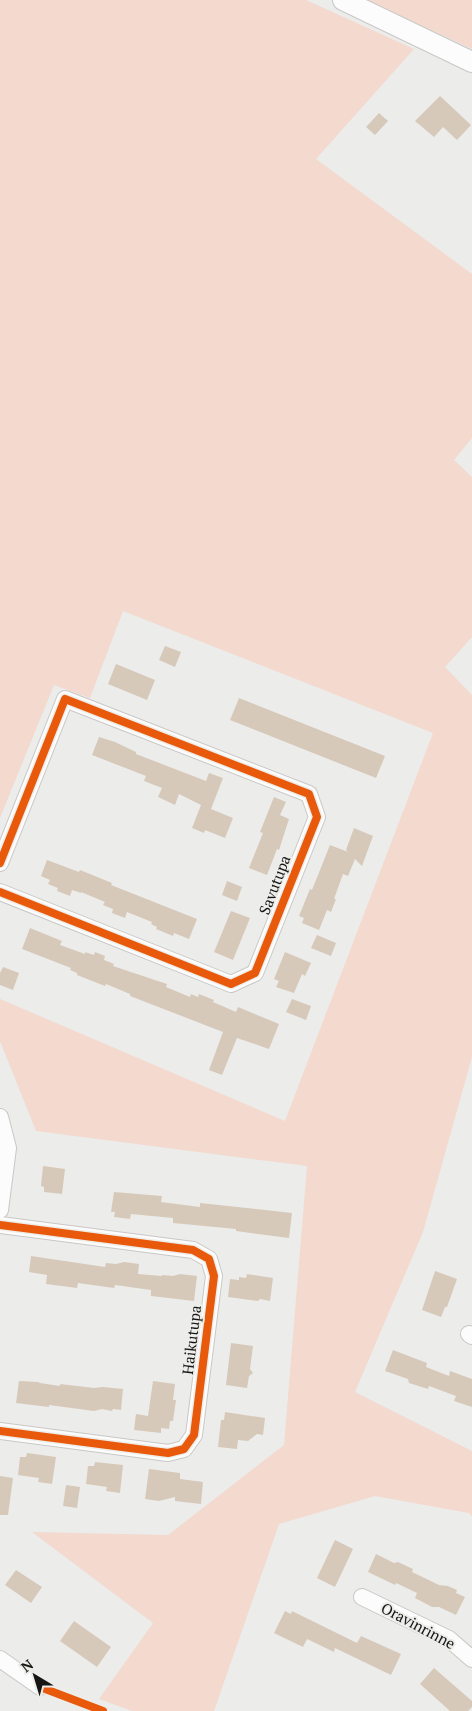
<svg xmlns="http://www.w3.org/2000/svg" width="472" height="1711" viewBox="0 0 472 1711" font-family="'PT Serif',serif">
<rect width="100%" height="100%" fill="#ececea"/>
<g fill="#f3d9ce">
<path d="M 0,0 L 306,0 L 414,49 L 316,159 L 472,274 L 472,438 L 454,460 L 472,477 L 472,637 L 445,667 L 472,695 L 472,1057 L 423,1232 L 355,1392 L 472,1451 L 472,1516 L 469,1513 L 375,1496 L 279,1524 L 214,1711 L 132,1711 L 99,1699 L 153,1623 L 32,1532 L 168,1535 L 284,1445 L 307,1166 L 36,1131 L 0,1041 L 0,999 L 285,1121 L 433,733 L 123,611 L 90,698 L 54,685 L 0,818 Z"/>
<path d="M 366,0 L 472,0 L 472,49 Z"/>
</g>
<g fill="#d7c9ba">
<path d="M 440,96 L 471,125 L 457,140 L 443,127 L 434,137 L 415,121 Z"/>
<path d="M 379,113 L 388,121 L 375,135 L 366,127 Z"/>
<path d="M 165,646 L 181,652 L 175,667 L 159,660 Z"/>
<path d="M 116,664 L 155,680 L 147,700 L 108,684 Z"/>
<path d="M 239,698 L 385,756 L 376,778 L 230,720 Z"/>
<path d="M 99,737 L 115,742 L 136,752 L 136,754 L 206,781 L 209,773 L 223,778 L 211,809 L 233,818 L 225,838 L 205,830 L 204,833 L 192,828 L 201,805 L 179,794 L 175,805 L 158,797 L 162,788 L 144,781 L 146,776 L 92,755 Z"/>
<path d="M 274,797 L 286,802 L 280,815 L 289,819 L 279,850 L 277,849 L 267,875 L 249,868 L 263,833 L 260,832 Z"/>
<path d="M 354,828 L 373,836 L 362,866 L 355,859 L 348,876 L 343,874 L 334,899 L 336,899 L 331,912 L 327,910 L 319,930 L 302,923 L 304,918 L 299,916 L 310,889 L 312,890 L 330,845 L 348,852 L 346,850 Z"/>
<path d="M 47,860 L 79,872 L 80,870 L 112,883 L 111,885 L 197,919 L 189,939 L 174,933 L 173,936 L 156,929 L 157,927 L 151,924 L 152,922 L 127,912 L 125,918 L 112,913 L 113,909 L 103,905 L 105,902 L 81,892 L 81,893 L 72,890 L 70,896 L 57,891 L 58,888 L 48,884 L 50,880 L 41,876 Z"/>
<path d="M 227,881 L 242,887 L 237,901 L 222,895 Z"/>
<path d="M 231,911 L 250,918 L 233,960 L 214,952 Z"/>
<path d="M 30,928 L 62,941 L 60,945 L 85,954 L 85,952 L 94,955 L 95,952 L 105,956 L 104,960 L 114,964 L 113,966 L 167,984 L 166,987 L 190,997 L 191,994 L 198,997 L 199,994 L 214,1000 L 213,1002 L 236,1012 L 238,1007 L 279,1024 L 269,1049 L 237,1038 L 222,1075 L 209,1070 L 223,1032 L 130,996 L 130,994 L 106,984 L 105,986 L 77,975 L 77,973 L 70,970 L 71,968 L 22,949 Z"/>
<path d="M 317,935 L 336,943 L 331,956 L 311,948 Z"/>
<path d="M 285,952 L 311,963 L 305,976 L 302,974 L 294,993 L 276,987 L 279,981 L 274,979 Z"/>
<path d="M 3,967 L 19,973 L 13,990 L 0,985 L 0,973 Z"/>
<path d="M 292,999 L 311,1006 L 306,1020 L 286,1012 Z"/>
<path d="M 43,1166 L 65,1169 L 62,1194 L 44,1192 L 44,1187 L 41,1186 Z"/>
<path d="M 114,1192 L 162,1196 L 161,1202 L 200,1207 L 200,1203 L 292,1213 L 289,1238 L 236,1231 L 236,1229 L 173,1223 L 173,1218 L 131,1214 L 130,1219 L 114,1217 L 115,1212 L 111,1212 Z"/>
<path d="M 31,1256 L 105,1267 L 106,1263 L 116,1264 L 124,1262 L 139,1264 L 138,1274 L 162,1276 L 162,1275 L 173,1276 L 180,1274 L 197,1276 L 194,1301 L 151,1296 L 151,1290 L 115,1285 L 114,1288 L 78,1283 L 77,1288 L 46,1284 L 47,1275 L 29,1272 Z"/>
<path d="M 435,1271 L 457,1279 L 447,1307 L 445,1307 L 441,1317 L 422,1310 Z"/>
<path d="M 247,1274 L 273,1278 L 270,1301 L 260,1299 L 258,1301 L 228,1297 L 230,1279 L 239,1280 L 239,1277 L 246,1278 Z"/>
<path d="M 231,1343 L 253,1346 L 250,1369 L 253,1373 L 249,1376 L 247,1388 L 226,1385 Z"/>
<path d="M 393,1350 L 427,1363 L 426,1367 L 449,1376 L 450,1371 L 472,1379 L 472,1407 L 454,1401 L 456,1396 L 429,1386 L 428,1389 L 409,1383 L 408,1379 L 385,1371 Z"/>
<path d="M 19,1381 L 38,1382 L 40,1383 L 60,1386 L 60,1384 L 94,1388 L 103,1387 L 123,1389 L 121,1410 L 113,1409 L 112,1411 L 102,1409 L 94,1411 L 49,1405 L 49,1407 L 16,1403 Z"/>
<path d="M 153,1381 L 175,1384 L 173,1400 L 176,1400 L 173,1421 L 170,1421 L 169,1429 L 161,1428 L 161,1433 L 134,1430 L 136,1414 L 148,1416 Z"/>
<path d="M 225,1412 L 265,1418 L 263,1435 L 257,1434 L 248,1441 L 238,1440 L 237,1449 L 218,1447 L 221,1420 L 224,1420 Z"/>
<path d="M 27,1453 L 56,1457 L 52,1484 L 38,1482 L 39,1478 L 18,1475 L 20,1457 L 26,1457 Z"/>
<path d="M 95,1462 L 123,1465 L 120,1493 L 106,1491 L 107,1487 L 86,1484 L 88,1466 L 94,1466 Z"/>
<path d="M 149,1469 L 180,1473 L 180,1479 L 203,1482 L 201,1504 L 175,1501 L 175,1497 L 159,1501 L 145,1499 Z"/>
<path d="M 0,1476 L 13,1478 L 8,1515 L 0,1515 Z"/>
<path d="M 66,1485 L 80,1487 L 77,1508 L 63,1506 Z"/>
<path d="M 335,1540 L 353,1549 L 335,1587 L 317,1578 Z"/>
<path d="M 376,1554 L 394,1563 L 398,1562 L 413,1569 L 412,1572 L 439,1585 L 448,1586 L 457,1590 L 456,1593 L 465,1597 L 456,1615 L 439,1607 L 432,1607 L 415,1598 L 417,1593 L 396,1583 L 395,1585 L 368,1572 Z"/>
<path d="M 16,1570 L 42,1587 L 31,1603 L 5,1585 Z"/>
<path d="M 285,1611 L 291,1614 L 292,1611 L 357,1643 L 361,1636 L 401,1654 L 391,1675 L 335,1648 L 334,1652 L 307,1639 L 303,1647 L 274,1633 Z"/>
<path d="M 74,1621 L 111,1647 L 97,1667 L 60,1641 Z"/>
<path d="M 434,1668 L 472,1701 L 472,1707 L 468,1711 L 450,1711 L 420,1684 Z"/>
</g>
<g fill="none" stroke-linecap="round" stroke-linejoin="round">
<g stroke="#c9c8c7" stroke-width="18">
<g id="minor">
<path d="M 0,863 L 65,699 L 309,794 L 317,817 L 255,973 L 231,984 L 0,892"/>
<path d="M 0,1117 L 8,1148 L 0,1210"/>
<path d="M 0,1225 L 193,1250 L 209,1259 L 214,1276 L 194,1435 L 184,1449 L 168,1453 L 0,1431"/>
<path d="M 469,1334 L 472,1336"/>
<path d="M 362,1597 L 449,1639 L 472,1659"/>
<path d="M 0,1659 L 40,1687"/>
</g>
</g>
<g stroke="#c9c8c7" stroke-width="22">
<path id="tertiary" d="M 343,0 L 472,62"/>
</g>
<use href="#minor" stroke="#fcfcfc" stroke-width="16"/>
<use href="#tertiary" stroke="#fcfcfc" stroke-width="20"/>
<g stroke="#edede9" stroke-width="11">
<g id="cycleway">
<path d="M 0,863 L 65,699 L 309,794 L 317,817 L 255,973 L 231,984 L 0,892"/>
<path d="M 0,1225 L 193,1250 L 209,1259 L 214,1276 L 194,1435 L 184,1449 L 168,1453 L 0,1431"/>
<path d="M 40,1687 L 103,1711"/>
</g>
</g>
<use href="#cycleway" stroke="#e8590c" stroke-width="8"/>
</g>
<g text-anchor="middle" stroke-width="4" stroke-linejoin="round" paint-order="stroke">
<g font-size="15" fill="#171615" stroke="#edede9">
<text transform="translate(275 885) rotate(-69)" y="5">Savutupa</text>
<text transform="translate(192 1340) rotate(-83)" y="5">Haikutupa</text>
<text transform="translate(418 1626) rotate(28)" y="5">Oravinrinne</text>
</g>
</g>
<g transform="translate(35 1676) rotate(322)" stroke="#edede9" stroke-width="4" paint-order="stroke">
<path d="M0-4L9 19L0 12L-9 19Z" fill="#171615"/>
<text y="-8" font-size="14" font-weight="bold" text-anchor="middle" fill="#171615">N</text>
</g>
</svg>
